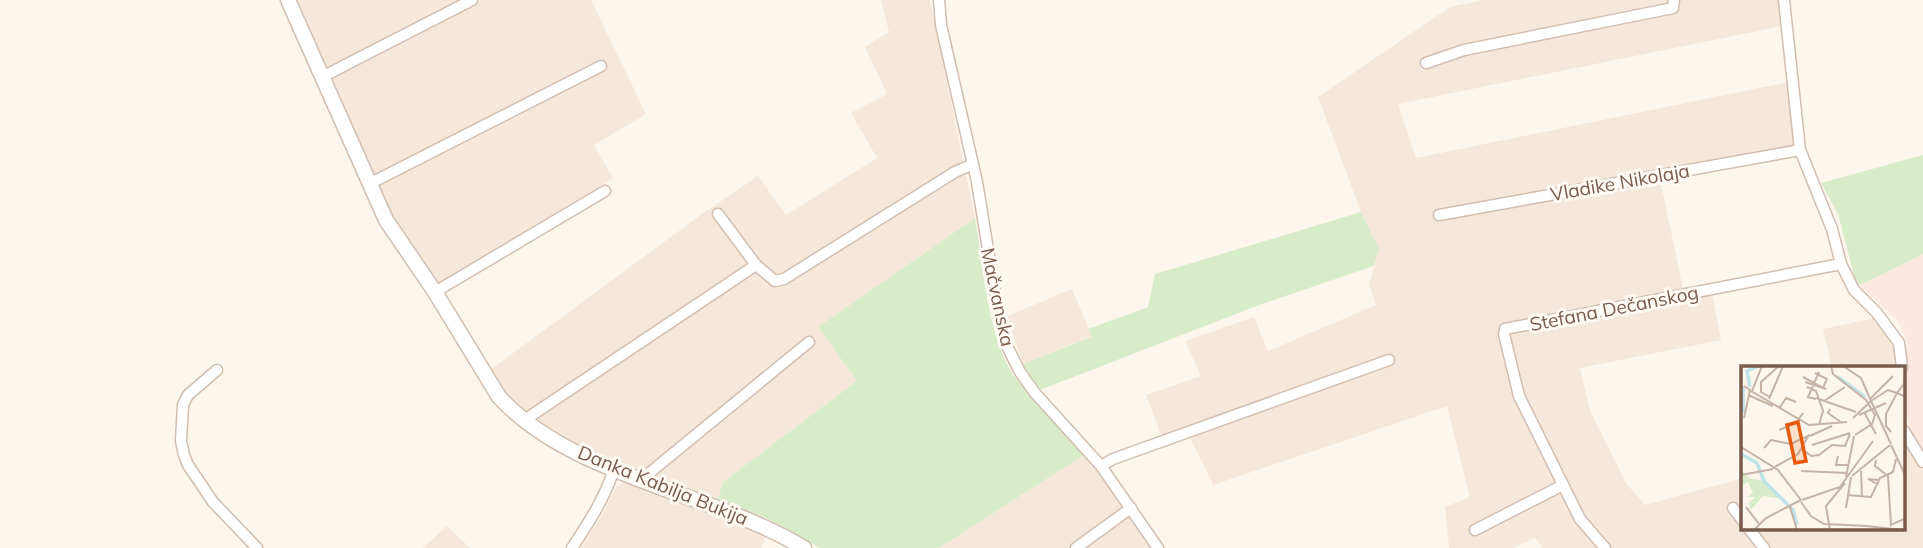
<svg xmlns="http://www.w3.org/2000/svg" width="1923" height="548" viewBox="0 0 1923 548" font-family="Mulish,sans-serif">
<rect width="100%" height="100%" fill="#fdf6ec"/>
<g fill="#f5e8da">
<path d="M 294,0 L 591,0 L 646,114 L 594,145 L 613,178 L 437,285 L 390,215 Z"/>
<path d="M 881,0 L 930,0 L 975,218 L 818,327 L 857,381 L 723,482 L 714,514 L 766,536 L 761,548 L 581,548 L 603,514 L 616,487 L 627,481 L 630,468 L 567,441 L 538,423 L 504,393 L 490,370 L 702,214 L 758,176 L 786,215 L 877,158 L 851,113 L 887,94 L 865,47 L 889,32 Z"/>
<path d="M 1483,0 L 1779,0 L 1782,26 L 1398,104 L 1416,158 L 1788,82 L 1795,144 L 1793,147 L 1658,169 L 1685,299 L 1712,293 L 1721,340 L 1580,368 L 1590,411 L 1626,483 L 1645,505 L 1743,478 L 1743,529 L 1904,529 L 1904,440 L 1923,471 L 1923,548 L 1543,548 L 1535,538 L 1514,548 L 1449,548 L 1445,507 L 1470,497 L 1447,406 L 1213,485 L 1190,437 L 1165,445 L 1146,395 L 1201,376 L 1185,341 L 1254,317 L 1268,351 L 1376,305 L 1369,285 L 1379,249 L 1361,212 L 1318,97 L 1450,7 Z"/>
<path d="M 1072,289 L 1092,336 L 1023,364 L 1007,316 Z"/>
<path d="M 1875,318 L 1895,346 L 1897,368 L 1832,368 L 1823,329 Z"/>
<path d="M 1084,455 L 1107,483 L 1151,548 L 939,548 Z"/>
<path d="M 447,526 L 470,548 L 423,548 Z"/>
</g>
<path fill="#fde8e0" d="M 1923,254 L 1923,453 L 1912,435 L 1907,419 L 1906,337 L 1897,320 L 1860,285 Z"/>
<g fill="#d8ecc9">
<path d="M 1923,155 L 1923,254 L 1860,285 L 1855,279 L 1838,214 L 1821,183 Z"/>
<path d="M 1361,212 L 1379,249 L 1374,266 L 1259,305 L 1040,390 L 1023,364 L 1091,337 L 1088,329 L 1148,307 L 1155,274 Z"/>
<path d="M 975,218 C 984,270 986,328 1013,375 L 1084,455 L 939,548 L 820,548 L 766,518 L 718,499 L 723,482 L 857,381 L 818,327 Z"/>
</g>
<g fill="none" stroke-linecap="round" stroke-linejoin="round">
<g stroke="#d1beb0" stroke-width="13">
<g id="minor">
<path d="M 939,0 L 941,25 L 977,182 L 999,317 L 1007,346 L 1020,372 L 1035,393 L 1101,466 L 1158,548"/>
<path d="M 1784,0 L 1800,150 L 1832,229 L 1841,264 L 1854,290 L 1877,313 L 1899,343 L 1902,368"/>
<path d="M 1426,63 L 1464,50 L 1673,8 L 1674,0"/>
<path d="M 322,77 L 472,0"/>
<path d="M 369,184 L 601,66"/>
<path d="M 718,214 L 756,265 L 775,281 L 784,279 L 955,172 L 971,165"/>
<path d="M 1439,215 L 1800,150"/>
<path d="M 435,292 L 605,191"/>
<path d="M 217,370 L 188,395 L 183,405 L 181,441 L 184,455 L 188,465 L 213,502 L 257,548"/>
<path d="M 523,421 L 756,265"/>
<path d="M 1904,431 L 1923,462"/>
<path d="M 1101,466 L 1113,459 L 1389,360"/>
<path d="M 642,479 L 809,342"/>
<path d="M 1733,508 L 1743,521"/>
<path d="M 1749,529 L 1764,548"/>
<path d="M 1475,530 L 1563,485"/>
<path d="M 572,548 C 589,522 605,498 614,469"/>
<path d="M 1076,548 L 1131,508"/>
<path d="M 1605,548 L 1580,519 L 1519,396 L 1504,334 L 1505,329 L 1841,264"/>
</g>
</g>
<g stroke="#d1beb0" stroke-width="17">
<path id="tertiary" d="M 288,0 L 386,220 L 435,292 L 499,397 C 574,478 710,491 804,548"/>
</g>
<use href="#minor" stroke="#fff" stroke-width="10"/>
<use href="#tertiary" stroke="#fff" stroke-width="14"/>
</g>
<g text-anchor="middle" stroke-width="6" stroke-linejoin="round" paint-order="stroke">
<g font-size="19" fill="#7a5c4d" stroke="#fffaf3">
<text transform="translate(1620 182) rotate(-10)" y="7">Vladike Nikolaja</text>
<text transform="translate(998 297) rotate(78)" y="7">Mačvanska</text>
<text transform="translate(1614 308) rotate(-11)" y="7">Stefana Dečanskog</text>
<text transform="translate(663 485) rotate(22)" y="7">Danka Kabilja Bukija</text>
</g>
</g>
<g transform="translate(1741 366)">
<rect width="164" height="164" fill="#fdf6ec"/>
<path d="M 0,103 L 8,112 L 22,115 L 44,133 L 22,130 L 10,144 L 8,137 L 14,131 L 6,131 L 12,127 L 7,116 L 0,120 Z" fill="#d8ecc9"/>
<path fill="none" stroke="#bfe3e8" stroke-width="3.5" d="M 97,11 L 124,31M 2,20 L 2,47M 9,21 L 6,5 L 17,0M 0,88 L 16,97 L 23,115 L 52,144 L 56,159"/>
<path fill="none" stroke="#c5b3a7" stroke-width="2" d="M 90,0 L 92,8 L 125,34 L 134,49 L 131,58 L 114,69M 102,0 L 120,12 L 130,35 L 112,52M 74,7 L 86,13 L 82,22M 62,11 L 82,22M 64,16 L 85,23M 3,20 L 9,24 L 3,52M 66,21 L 75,25 L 82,45 L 78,59M 10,25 L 68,59 L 106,56M 11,25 L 21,0M 7,29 L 32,40M 29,31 L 20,26 L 20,16 L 38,0M 75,32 L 115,46M 28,33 L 42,0M 75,33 L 67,31 L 78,6M 129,33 L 152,10M 83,35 L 104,21M 130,35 L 150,78M 130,35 L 147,24 L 156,27 L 165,15M 39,41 L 45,32 L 55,36M 89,43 L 87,47 L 101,57M 123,46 L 135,68M 118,49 L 145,37M 38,64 L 55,57 L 62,47M 150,66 L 145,60 L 145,48 L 156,27 L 165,31M 69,70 L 91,60M 71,79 L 109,67M 150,79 L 165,111M 0,81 L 37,104 L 60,134M 23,82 L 30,74 L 50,78 L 69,69M 61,83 L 70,90 L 78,89 L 91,79 L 104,80 L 109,68M 97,90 L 95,99 L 108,99M 135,94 L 134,100 L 147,110 L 150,159 L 165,152M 30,103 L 57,88 L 68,69M 60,105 L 106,107M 120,105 L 121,131M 0,109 L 32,103M 111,110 L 149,79M 105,111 L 113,70M 136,118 L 127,113 L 138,114M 106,129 L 130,131 L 139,112 L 152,106 L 155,93M 61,134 L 99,121 L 132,75M 60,136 L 70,150 L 83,158 L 127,160M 5,141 L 18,158M 49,141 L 56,164M 105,142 L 110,111M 125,160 L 162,164M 13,164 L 25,152 L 60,134M 89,164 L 85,140 L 104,117"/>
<path fill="#e8590c" fill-opacity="0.15" stroke="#e8590c" stroke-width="3.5" d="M 57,56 L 65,95 L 54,97 L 46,59 Z"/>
<rect width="164" height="164" fill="none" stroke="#7a5c4d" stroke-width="3.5"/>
</g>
</svg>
